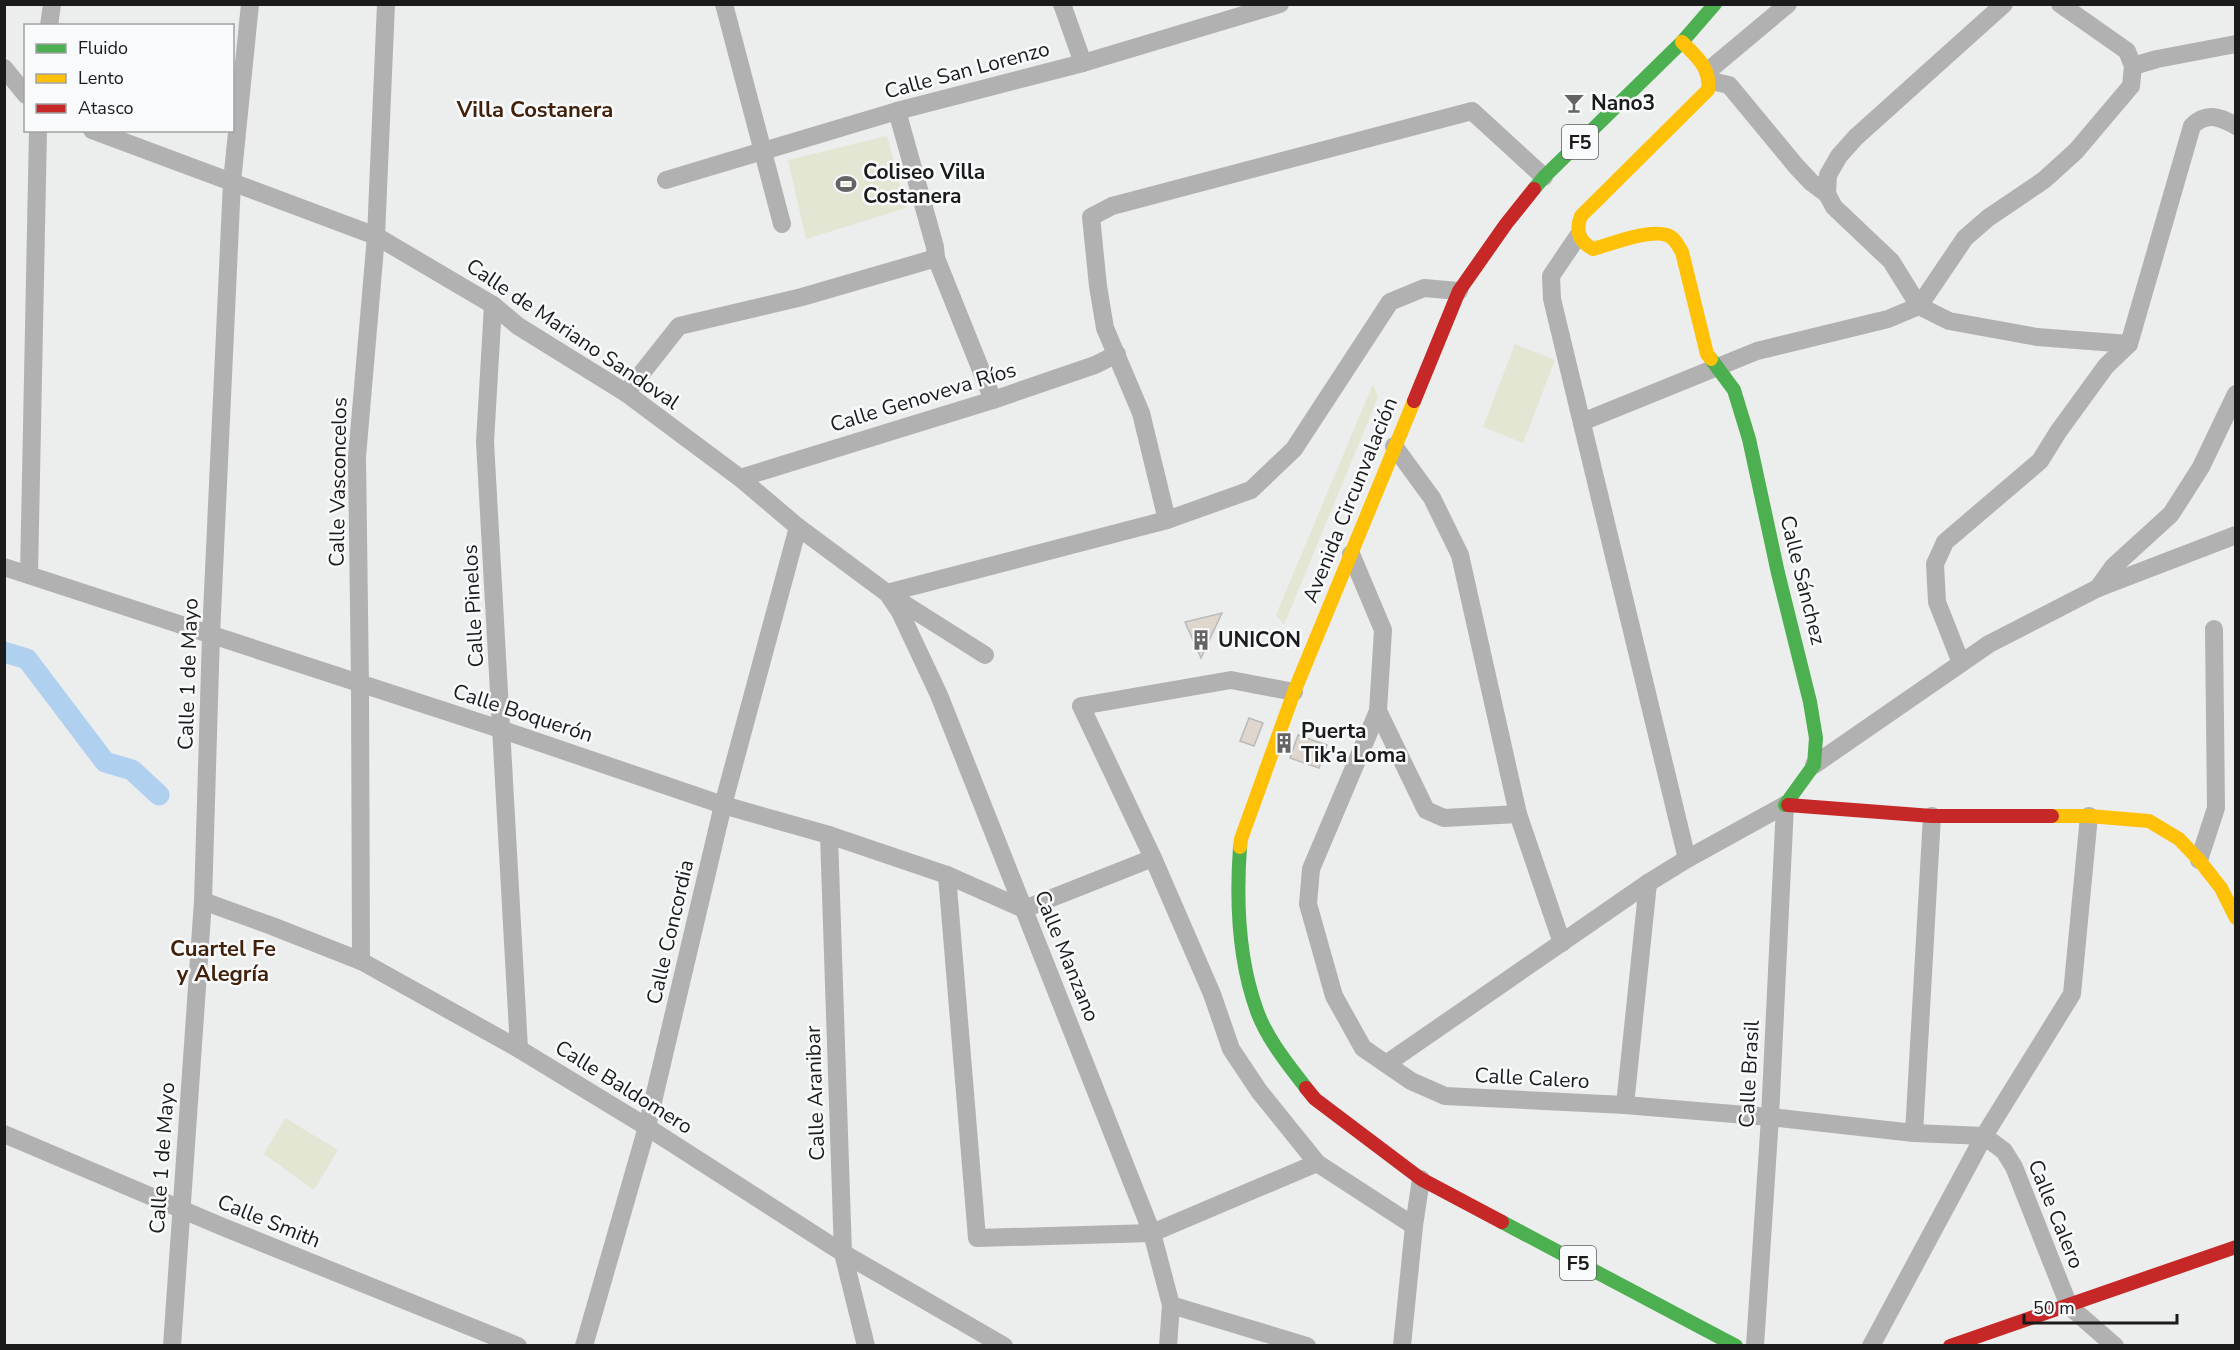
<svg xmlns="http://www.w3.org/2000/svg" width="2240" height="1350" viewBox="0 0 2240 1350" font-family="'Nunito Sans',sans-serif">
<rect width="100%" height="100%" fill="#eceded"/>
<g fill="#e3e6d2">
<path d="M 887,136 L 906,208 L 806,239 L 788,160 Z"/>
<path d="M 1515,344 L 1555,360 L 1523,443 L 1483,427 Z"/>
<path d="M 1373,384 L 1378,397 L 1284,625 L 1276,615 Z"/>
<path d="M 285,1118 L 338,1150 L 314,1190 L 264,1154 Z"/>
</g>
<g fill="none" stroke-linecap="round" stroke-linejoin="round">
<path stroke="#b0d0f0" stroke-width="21" d="M 4,652 L 27,659 L 105,762 L 132,770 L 159,795"/>
</g>
<g fill="#dfd6ce" stroke="#b9bab9" stroke-width="1.5">
<path d="M 1222,613 L 1201,658 L 1185,622 Z"/>
<path d="M 1249,718 L 1263,723 L 1254,746 L 1240,741 Z"/>
<path d="M 1298,735 L 1327,745 L 1319,768 L 1290,758 Z"/>
</g>
<g fill="none" stroke-linecap="round" stroke-linejoin="round">
<g stroke="#b1b1b2" stroke-width="18">
<path d="M 724,4 L 782,224"/>
<path d="M 1062,4 L 1083,63"/>
<path d="M 2004,4 L 1856,137 L 1839,156 L 1828,175 L 1827,194 L 1834,207 L 1891,261 L 1919,306 L 1949,321 L 2037,337 L 2129,344"/>
<path d="M 49,26 L 52,4"/>
<path d="M 2133,66 L 2157,59 L 2236,44"/>
<path d="M 4,68 L 26,95"/>
<path d="M 1708,71 L 1788,4"/>
<path d="M 1711,81 L 1729,85 L 1796,166 L 1811,182 L 1827,194"/>
<path d="M 897,111 L 935,247 L 936,258 L 993,400"/>
<path d="M 92,130 L 376,236 L 493,305 L 518,326 L 626,393 L 740,478 L 798,527 L 887,593 L 985,655"/>
<path d="M 666,180 L 897,111 L 1083,63 L 1280,4"/>
<path d="M 1578,236 L 1551,276 L 1552,299 L 1687,859"/>
<path d="M 493,305 L 485,442 L 519,1049"/>
<path d="M 626,393 L 679,326 L 802,297 L 936,258"/>
<path d="M 1582,422 L 1757,351 L 1888,319 L 1919,306 L 1965,238 L 1988,218 L 2044,180 L 2076,151 L 2131,86 L 2133,66 L 2127,51 L 2060,4"/>
<path d="M 1394,446 L 1432,498 L 1460,555 L 1518,814 L 1562,943"/>
<path d="M 740,478 L 993,400 L 1095,365 L 1117,354"/>
<path d="M 1167,520 L 1141,413 L 1105,328 L 1098,286 L 1091,217 L 1112,206 L 1472,111 L 1544,177"/>
<path d="M 1351,554 L 1383,630 L 1378,711 L 1311,869 L 1308,904 L 1334,996 L 1363,1048 L 1411,1081 L 1445,1096 L 1625,1105 L 1770,1117 L 1914,1133 L 1984,1136 L 2004,1151 L 2014,1167 L 2069,1306 L 2115,1346"/>
<path d="M 4,567 L 503,730 L 723,805 L 829,835 L 947,875 L 1024,909 L 1153,858"/>
<path d="M 29,575 L 38,130"/>
<path d="M 2098,588 L 2113,567 L 2171,514 L 2201,467 L 2236,394"/>
<path d="M 887,593 L 1167,520 L 1251,490 L 1294,449 L 1390,302 L 1424,288 L 1459,291"/>
<path d="M 890,597 L 900,612 L 939,695 L 1152,1233 L 1171,1305 L 1168,1346"/>
<path d="M 1961,663 L 1937,602 L 1935,564 L 1945,542 L 2040,461 L 2058,432 L 2106,366 L 2129,344 L 2192,126 C 2206,112 2219,116 2236,126"/>
<path d="M 1294,692 L 1231,680 L 1081,706 L 1153,858 L 1212,994 L 1231,1049 L 1259,1091 L 1317,1163 L 1414,1226"/>
<path d="M 1378,711 L 1426,810 L 1444,818 L 1518,814"/>
<path d="M 1814,765 L 1989,644 L 2098,588 L 2236,535"/>
<path d="M 829,835 L 843,1253 L 866,1346"/>
<path d="M 2199,860 L 2216,808 L 2214,629"/>
<path d="M 947,875 L 977,1238 L 1152,1233 L 1317,1163"/>
<path d="M 203,901 L 272,926 L 361,961 L 519,1049 L 647,1127 L 843,1253 L 1004,1346"/>
<path d="M 361,961 L 360,684 L 357,457 L 376,236 L 386,4"/>
<path d="M 1386,1064 L 1648,883 L 1687,859 L 1785,805"/>
<path d="M 1625,1105 L 1648,883"/>
<path d="M 1914,1133 L 1932,816"/>
<path d="M 4,1134 L 223,1227 L 518,1346"/>
<path d="M 1171,1305 L 1307,1346"/>
<path d="M 172,1346 L 203,901 L 211,635 L 232,182 L 250,4"/>
<path d="M 584,1346 L 647,1127 L 723,805 L 798,527"/>
<path d="M 1402,1346 L 1414,1226 L 1421,1179"/>
<path d="M 1755,1346 L 1770,1117 L 1785,805"/>
<path d="M 1871,1346 L 1984,1136 L 2072,994 L 2089,816"/>
</g>
<g stroke="#4caf50" stroke-width="14">
<path d="M 1534,189 L 1544,177 L 1682,42 L 1715,4"/>
<path d="M 1711,359 L 1734,390 L 1749,439 L 1778,573 L 1810,702 L 1816,738 L 1814,765 L 1785,805 L 1788,805"/>
<path d="M 1240,847 C 1236,902 1238,959 1257,1011 C 1267,1039 1288,1064 1306,1088"/>
<path d="M 1502,1222 L 1736,1346"/>
</g>
<g stroke="#ffc107" stroke-width="14">
<path d="M 1682,42 C 1696,56 1711,68 1708,90 L 1581,216 C 1575,231 1579,241 1593,249 C 1612,244 1648,229 1667,235 C 1674,237 1678,245 1682,252 L 1707,354 L 1711,359"/>
<path d="M 2052,816 L 2089,816 L 2149,821 L 2179,839 L 2199,860 L 2221,888 L 2236,918"/>
<path d="M 1240,847 L 1241,839 L 1294,692 L 1414,401"/>
</g>
<g stroke="#c62828" stroke-width="14">
<path d="M 1414,401 L 1459,291 L 1506,224 L 1534,189"/>
<path d="M 1788,805 L 1932,816 L 2052,816"/>
<path d="M 1306,1088 L 1315,1099 L 1421,1179 L 1502,1222"/>
<path d="M 1950,1346 L 2236,1247"/>
</g>
</g>
<defs>
<g id="bar-bare" transform="scale(1.62)"><path d="M-6-5H6L.8 .8V4.5H3.5V6h-7V4.5H-.8V.8Z" fill="#646465" stroke="#f8fafc" stroke-width="2.5" paint-order="stroke"/></g>
<g id="stadium-bare" transform="scale(1.62)"><path d="M0-5a6.5 5 0 1 0 0 10a6.5 5 0 1 0 0-10ZM-3.5-1.8h7v3.6h-7Z" fill="#646465" stroke="#f8fafc" stroke-width="2.5" paint-order="stroke"/></g>
<g id="building-bare" transform="scale(1.62)"><path d="M-4-6H4V6H1V3H-1V6H-4ZM-2.5-4.3h1.7v1.8h-1.7ZM.8-4.3h1.7v1.8H.8ZM-2.5-1h1.7V.8h-1.7ZM.8-1h1.7V.8H.8Z" fill="#646465" stroke="#f8fafc" stroke-width="2.5" paint-order="stroke"/></g>
</defs>
<g fill-rule="evenodd">
<use href="#bar-bare" x="1574" y="103"/>
<use href="#stadium-bare" x="846" y="184"/>
<use href="#building-bare" x="1201" y="640"/>
<use href="#building-bare" x="1284" y="743"/>
</g>
<g text-anchor="middle" stroke-width="5" stroke-linejoin="round" paint-order="stroke">
<g fill="#f8fafc" stroke="#5d5e5f" stroke-width="1.5">
<rect x="1562" y="125" width="36" height="34" rx="4.5"/>
<rect x="1560" y="1246" width="36" height="34" rx="4.5"/>
</g>
<g font-size="20" font-weight="bold" fill="#1b1b1c">
<text x="1580" y="149">F5</text>
<text x="1578" y="1270">F5</text>
</g>
<g font-size="21" fill="#1b1b1c" stroke="#f8fafc">
<text transform="translate(967 70) rotate(-15)" y="7">Calle San Lorenzo</text>
<text transform="translate(573 334) rotate(34)" y="7">Calle de Mariano Sandoval</text>
<text transform="translate(923 397) rotate(-17)" y="7">Calle Genoveva Ríos</text>
<text transform="translate(338 482) rotate(-89)" y="7">Calle Vasconcelos</text>
<text transform="translate(1350 500) rotate(-68)" y="7">Avenida Circunvalación</text>
<text transform="translate(1803 580) rotate(76)" y="7">Calle Sánchez</text>
<text transform="translate(473 606) rotate(-93)" y="7">Calle Pinelos</text>
<text transform="translate(188 674) rotate(-88)" y="7">Calle 1 de Mayo</text>
<text transform="translate(523 713) rotate(18)" y="7">Calle Boquerón</text>
<text transform="translate(670 932) rotate(-77)" y="7">Calle Concordia</text>
<text transform="translate(1067 956) rotate(68)" y="7">Calle Manzano</text>
<text transform="translate(1749 1074) rotate(-87)" y="7">Calle Brasil</text>
<text transform="translate(1532 1078) rotate(3)" y="7">Calle Calero</text>
<text transform="translate(624 1087) rotate(32)" y="7">Calle Baldomero</text>
<text transform="translate(815 1093) rotate(-92)" y="7">Calle Aranibar</text>
<text transform="translate(162 1158) rotate(-86)" y="7">Calle 1 de Mayo</text>
<text transform="translate(2056 1214) rotate(68)" y="7">Calle Calero</text>
<text transform="translate(269 1221) rotate(22)" y="7">Calle Smith</text>
</g>
<g font-size="21" font-weight="bold" fill="#1b1b1c" stroke="#f8fafc" text-anchor="start">
<text x="1591" y="110">Nano3</text>
<text x="863" y="179">Coliseo Villa<tspan x="863" dy="24">Costanera</tspan></text>
<text x="1218" y="647">UNICON</text>
<text x="1301" y="738">Puerta<tspan x="1301" dy="24">Tik'a Loma</tspan></text>
</g>
<g font-size="22" font-weight="bold" fill="#412109" stroke="#f8fafc">
<text x="535" y="117">Villa Costanera</text>
<text x="223" y="956">Cuartel Fe<tspan x="223" dy="25">y Alegría</tspan></text>
</g>
</g>
<rect width="2240" height="1350" fill="none" stroke="#1b1b1c" stroke-width="12"/>
<rect x="24" y="24" width="210" height="108" fill="#f8fafc" stroke="#a0a1a2" stroke-width="1.5"/>
<rect x="36" y="44" width="30" height="9" fill="#4caf50" stroke="#a0a1a2" stroke-width="1.5"/>
<text x="78" y="54" font-size="18" fill="#1b1b1c">Fluido</text>
<rect x="36" y="74" width="30" height="9" fill="#ffc107" stroke="#a0a1a2" stroke-width="1.5"/>
<text x="78" y="84" font-size="18" fill="#1b1b1c">Lento</text>
<rect x="36" y="104" width="30" height="9" fill="#c62828" stroke="#a0a1a2" stroke-width="1.5"/>
<text x="78" y="114" font-size="18" fill="#1b1b1c">Atasco</text>
<path d="M2024 1314v9h153v-9" fill="none" stroke="#1b1b1c" stroke-width="3"/>
<text x="2033" y="1314" font-size="18" fill="#1b1b1c" stroke="#f8fafc" stroke-width="4.5" paint-order="stroke">50 m</text>
</svg>
